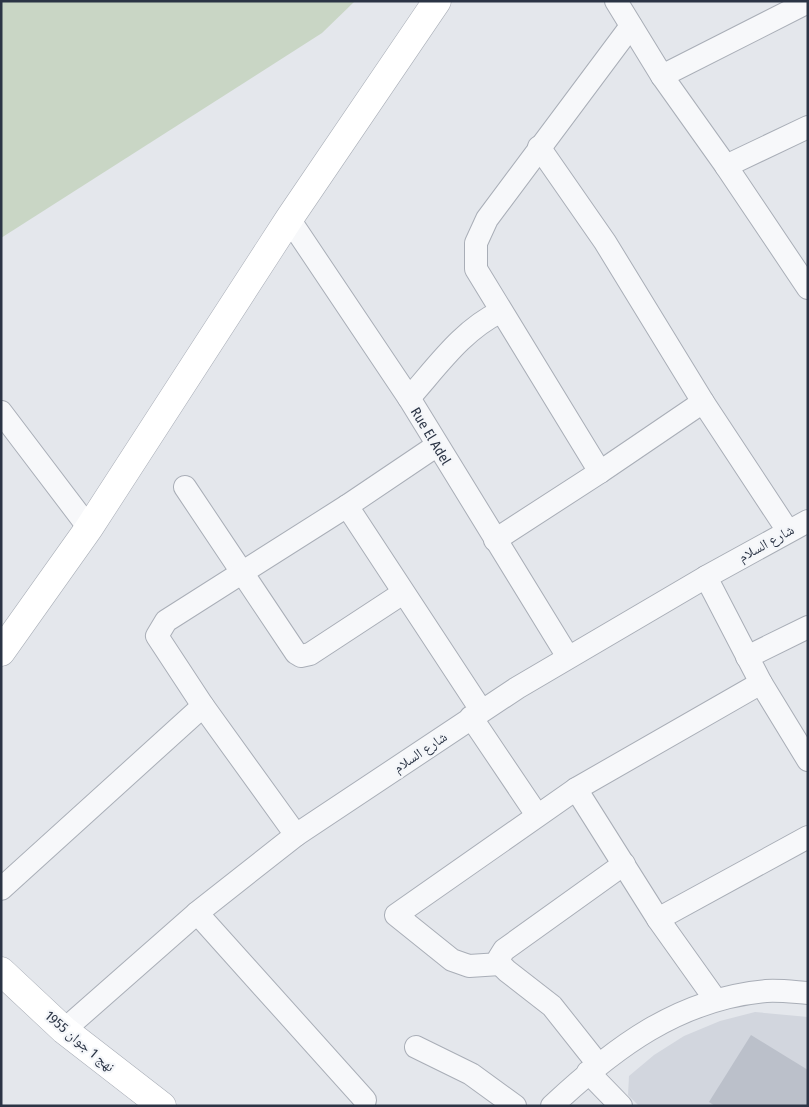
<svg xmlns="http://www.w3.org/2000/svg" width="809" height="1107" viewBox="0 0 809 1107" font-family="'Fira Sans Condensed','Noto Naskh Arabic',sans-serif">
<rect width="100%" height="100%" fill="#e4e7ec"/>
<path fill="#d2d6de" d="M 755,1012 L 808,1017 L 808,1106 L 639,1106 L 628,1095 L 629,1076 L 654,1055 L 684,1036 L 720,1021 Z"/>
<path fill="#c9d6c5" d="M 1,1 L 355,1 L 322,33 L 1,238 Z"/>
<path fill="#bbc0ca" d="M 751,1035 L 808,1070 L 808,1106 L 715,1106 L 709,1102 Z"/>
<g fill="none" stroke-linecap="round" stroke-linejoin="round">
<g stroke="#a9aeb7" stroke-width="24">
<g id="street">
<path d="M 616,1 L 662,76 L 726,166 L 808,288"/>
<path d="M 662,76 L 808,2"/>
<path d="M 539,147 L 605,242 L 703,402 L 788,531"/>
<path d="M 726,166 L 808,127"/>
<path d="M 289,219 L 409,398 L 568,657"/>
<path d="M 409,398 C 436,368 462,330 500,312"/>
<path d="M 1,412 L 89,528"/>
<path d="M 436,446 L 347,506 L 481,710"/>
<path d="M 600,472 L 476,269 L 476,243 L 487,219 L 631,26"/>
<path d="M 185,487 L 296,653 L 301,656 L 310,654 L 403,593"/>
<path d="M 495,540 L 600,472 L 703,402"/>
<path d="M 706,577 L 761,683 L 808,760"/>
<path d="M 747,657 L 808,627"/>
<path d="M 471,717 L 537,815"/>
<path d="M 576,789 L 658,919 L 715,999"/>
<path d="M 296,835 L 203,706 L 157,636 L 166,621 L 347,506"/>
<path d="M 1,889 L 203,706"/>
<path d="M 197,913 L 365,1100"/>
<path d="M 658,919 L 808,837"/>
<path d="M 500,964 L 469,966 L 452,960 L 396,915 L 576,789 L 761,683"/>
<path d="M 64,1030 L 197,913 L 296,835 L 517,688 L 706,577 L 808,521"/>
<path d="M 416,1047 L 471,1074 L 515,1106"/>
<path d="M 598,1064 L 552,1006 L 507,971 L 500,964 L 499,958 L 504,950 L 624,864"/>
<path d="M 588,1072 L 621,1106"/>
<path d="M 552,1106 C 614,1048 678,999 766,991 C 779,990 794,992 808,993"/>
</g>
</g>
<g stroke="#a9aeb7" stroke-width="29">
<g id="secondary">
<path d="M 1,652 L 89,528 L 289,219 L 437,1"/>
<path d="M 1,971 L 64,1030 L 162,1106"/>
</g>
</g>
<use href="#street" stroke="#f7f8fa" stroke-width="22"/>
<use href="#secondary" stroke="#fff" stroke-width="28"/>
</g>
<g text-anchor="middle" stroke-width="4.5" stroke-linejoin="round" paint-order="stroke">
<g font-size="14" fill="#2b3445" stroke="#f4f6f9">
<text transform="translate(431 436) rotate(59)" y="5">Rue El Adel</text>
<text transform="translate(766 543) rotate(-29)" y="5">شارع السلام</text>
<text transform="translate(420 752) rotate(-34)" y="5">شارع السلام</text>
<text transform="translate(80 1041) rotate(40)" y="5">نهج 1 جوان 1955</text>
</g>
</g>
<rect width="809" height="1107" fill="none" stroke="#2b3445" stroke-width="5"/>
</svg>
